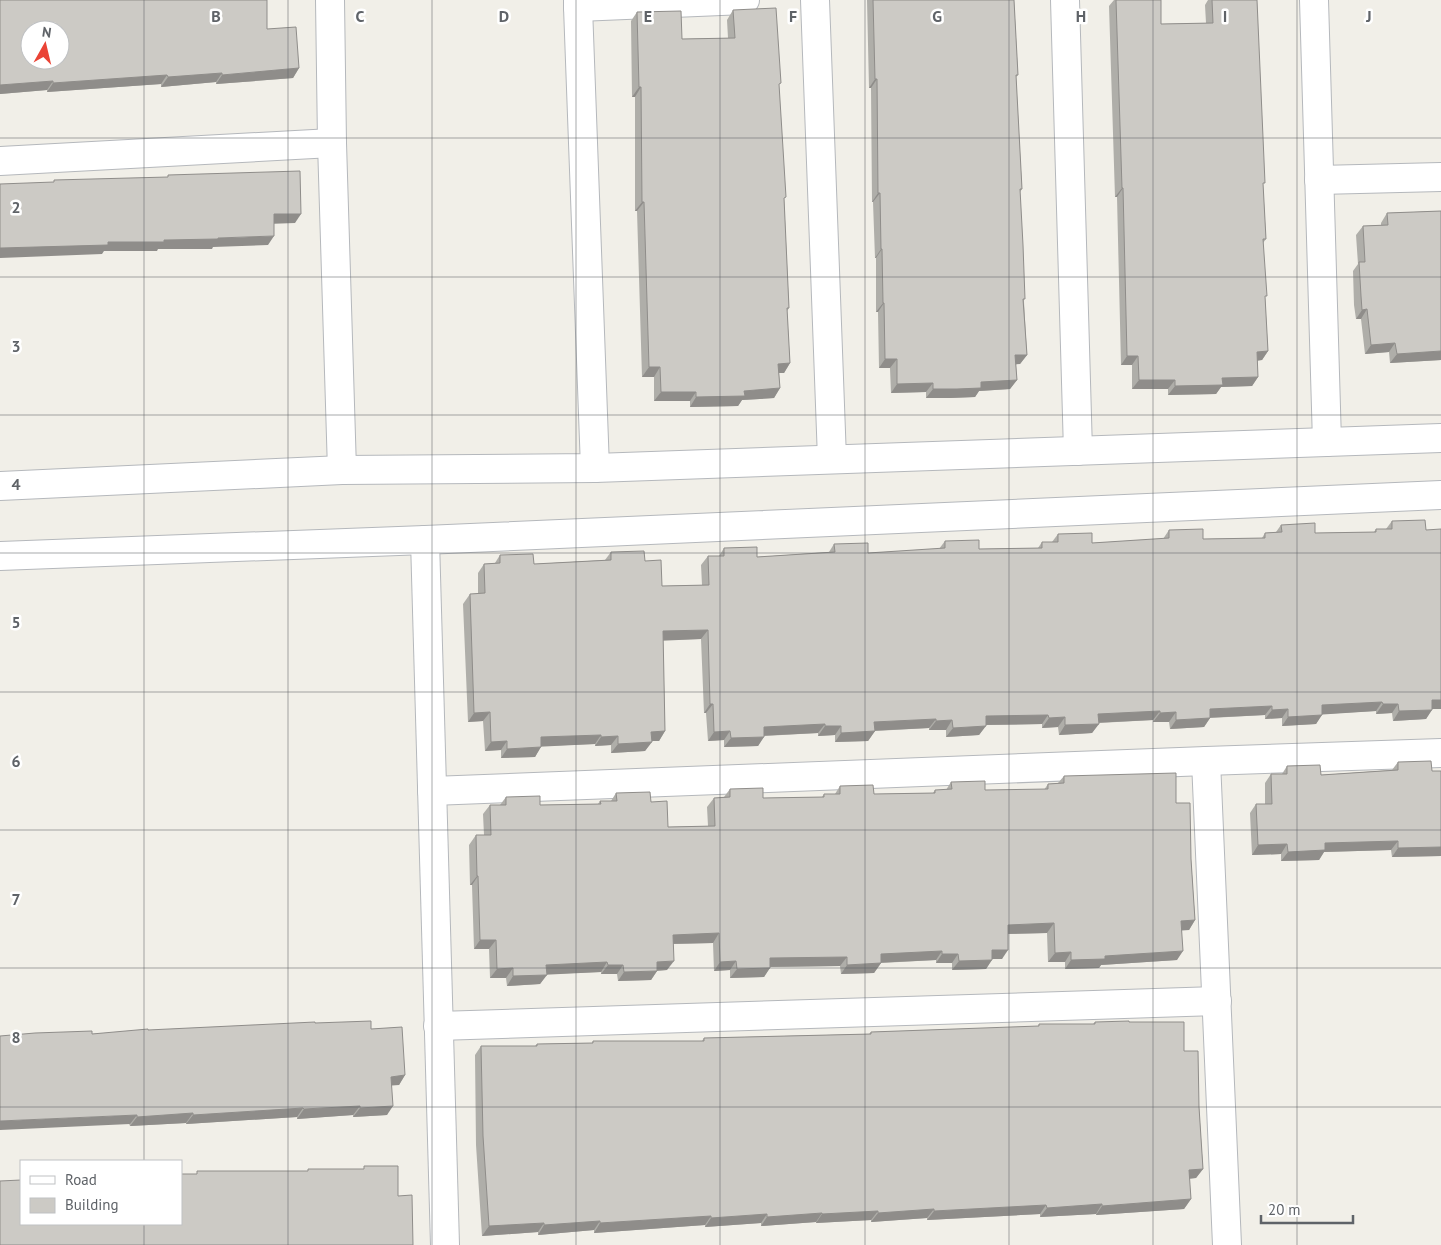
<svg xmlns="http://www.w3.org/2000/svg" width="1441" height="1245" viewBox="0 0 1441 1245" font-family="'PT Sans',sans-serif">
<rect width="100%" height="100%" fill="#f1efe8"/>
<g fill="none" stroke-linecap="round" stroke-linejoin="round">
<g stroke="#b5b8bc" stroke-width="30">
<g id="street">
<path d="M 330,0 L 332,143 L 342,470"/>
<path d="M 578,0 L 578,7 L 745,0"/>
<path d="M 815,0 L 832,459"/>
<path d="M 1065,0 L 1078,451"/>
<path d="M 1314,0 L 1327,442"/>
<path d="M 578,7 L 595,468"/>
<path d="M 0,161 L 332,143"/>
<path d="M 1319,180 L 1441,177"/>
<path d="M 0,486 L 342,470 L 595,468 L 1441,438"/>
<path d="M 425,540 L 445,1245"/>
<path d="M 0,556 L 425,540 L 1441,495"/>
<path d="M 1206,761 L 1227,1245"/>
<path d="M 432,791 L 1206,761 L 1441,753"/>
<path d="M 438,1026 L 1217,1001"/>
</g>
</g>
<use href="#street" stroke="#fff" stroke-width="28"/>
</g>
<g fill="#afaea9">
<path d="M 0,0 L 267,29 L 299,68 L 293,78 L 216,84 L 216,82 L 161,87 L 161,84 L 47,92 L 47,90 L 0,94 Z"/>
<path d="M 867,0 L 1014,0 L 1018,75 L 1016,77 L 1022,189 L 1020,192 L 1024,302 L 1027,355 L 1020,364 L 1016,364 L 1017,380 L 1010,389 L 979,391 L 975,397 L 950,398 L 926,398 L 926,392 L 891,393 L 890,368 L 879,368 L 878,312 L 876,312 L 876,258 L 875,258 L 873,202 L 872,202 L 871,88 L 869,88 Z"/>
<path d="M 1114,0 L 1161,0 L 1161,24 L 1206,23 L 1205,5 L 1208,0 L 1257,0 L 1263,186 L 1266,239 L 1263,243 L 1265,298 L 1268,351 L 1262,360 L 1257,361 L 1258,377 L 1252,386 L 1221,387 L 1216,394 L 1168,395 L 1168,389 L 1132,389 L 1132,365 L 1121,365 L 1117,197 L 1115,197 L 1109,6 Z"/>
<path d="M 733,10 L 779,86 L 789,308 L 787,311 L 790,363 L 784,373 L 779,373 L 780,388 L 774,398 L 742,400 L 738,406 L 690,407 L 690,401 L 654,401 L 654,377 L 642,377 L 637,211 L 635,211 L 635,97 L 632,97 L 631,21 L 637,12 L 682,39 L 728,38 L 727,20 Z"/>
<path d="M 1441,211 L 1441,360 L 1390,363 L 1389,352 L 1365,354 L 1361,319 L 1356,319 L 1354,305 L 1353,271 L 1358,264 L 1356,235 L 1363,226 L 1381,225 L 1381,223 L 1387,213 Z"/>
<path d="M 1392,521 L 1426,530 L 1441,709 L 1432,709 L 1426,719 L 1393,721 L 1392,713 L 1376,714 L 1376,711 L 1322,714 L 1316,724 L 1282,726 L 1282,718 L 1265,719 L 1265,715 L 1210,718 L 1204,727 L 1170,729 L 1169,722 L 1153,722 L 1153,720 L 1099,723 L 1092,733 L 1059,735 L 1058,727 L 1042,728 L 1042,724 L 986,725 L 979,735 L 946,737 L 946,730 L 929,730 L 929,728 L 875,731 L 868,741 L 835,742 L 835,735 L 818,736 L 818,733 L 764,736 L 758,746 L 724,747 L 724,740 L 708,741 L 706,713 L 704,713 L 701,639 L 663,640 L 665,731 L 659,741 L 652,741 L 645,751 L 611,753 L 611,745 L 595,746 L 595,744 L 541,746 L 535,757 L 501,758 L 501,750 L 485,751 L 483,721 L 468,722 L 463,604 L 470,594 L 478,594 L 478,573 L 484,564 L 495,563 L 500,555 L 534,564 L 605,560 L 611,552 L 645,561 L 662,586 L 702,585 L 701,565 L 708,556 L 719,556 L 724,548 L 757,557 L 829,552 L 834,544 L 868,553 L 939,549 L 945,541 L 979,549 L 1038,548 L 1042,542 L 1052,542 L 1058,534 L 1092,543 L 1163,539 L 1169,530 L 1203,539 L 1262,538 L 1265,533 L 1276,532 L 1281,525 L 1315,533 L 1374,532 L 1376,529 L 1386,529 Z"/>
<path d="M 1398,762 L 1432,771 L 1441,856 L 1392,857 L 1391,850 L 1324,852 L 1319,860 L 1281,861 L 1281,854 L 1252,855 L 1250,813 L 1256,804 L 1265,804 L 1265,783 L 1271,774 L 1282,774 L 1287,766 L 1321,775 L 1392,770 Z"/>
<path d="M 1064,776 L 1176,803 L 1191,859 L 1195,920 L 1189,930 L 1182,930 L 1177,960 L 1101,965 L 1099,968 L 1065,969 L 1065,962 L 1048,962 L 1047,933 L 1008,934 L 1002,959 L 992,959 L 986,969 L 952,970 L 952,963 L 936,963 L 936,960 L 881,963 L 874,973 L 841,974 L 840,966 L 770,967 L 764,977 L 730,978 L 730,970 L 714,971 L 713,943 L 673,944 L 667,970 L 657,971 L 651,980 L 618,981 L 617,974 L 601,974 L 601,972 L 547,974 L 540,984 L 507,986 L 506,978 L 490,978 L 489,949 L 474,949 L 472,885 L 470,885 L 469,845 L 476,835 L 484,835 L 483,814 L 490,805 L 500,805 L 506,797 L 540,805 L 598,804 L 600,801 L 611,801 L 616,793 L 651,802 L 668,827 L 708,826 L 707,807 L 714,798 L 724,797 L 730,789 L 763,798 L 822,797 L 824,794 L 835,794 L 840,786 L 874,794 L 933,793 L 935,790 L 946,790 L 951,782 L 985,790 L 1044,790 L 1048,784 L 1058,783 Z"/>
<path d="M 1095,1022 L 1129,1022 L 1184,1051 L 1199,1107 L 1203,1169 L 1196,1178 L 1189,1179 L 1191,1199 L 1184,1209 L 1096,1215 L 1096,1214 L 1040,1217 L 1040,1214 L 927,1220 L 927,1218 L 871,1222 L 871,1220 L 816,1223 L 816,1222 L 761,1226 L 761,1223 L 705,1227 L 705,1225 L 594,1233 L 594,1230 L 538,1235 L 538,1232 L 482,1236 L 476,1145 L 475,1055 L 481,1046 L 535,1046 L 537,1044 L 592,1043 L 593,1041 L 702,1041 L 704,1038 L 869,1034 L 871,1032 L 1038,1027 L 1039,1024 L 1093,1024 Z"/>
<path d="M 315,1023 L 371,1029 L 405,1075 L 399,1085 L 392,1085 L 387,1115 L 353,1117 L 353,1115 L 297,1119 L 297,1117 L 186,1124 L 186,1123 L 130,1126 L 92,1034 Z"/>
</g>
<g fill="#8f8d8a">
<path d="M 299,68 L 293,78 L 216,84 L 222,75 Z"/>
<path d="M 222,73 L 216,82 L 161,87 L 168,77 Z"/>
<path d="M 167,75 L 161,84 L 47,92 L 53,83 Z"/>
<path d="M 875,79 L 877,79 L 871,88 L 869,88 Z"/>
<path d="M 53,81 L 47,90 L 0,94 L 0,85 Z"/>
<path d="M 639,87 L 641,87 L 635,97 L 632,97 Z"/>
<path d="M 1122,188 L 1123,188 L 1117,197 L 1115,197 Z"/>
<path d="M 878,193 L 880,193 L 873,202 L 872,202 Z"/>
<path d="M 642,202 L 644,202 L 637,211 L 635,211 Z"/>
<path d="M 274,214 L 301,214 L 295,223 L 267,224 Z"/>
<path d="M 274,236 L 268,245 L 213,247 L 212,249 L 158,249 L 157,251 L 104,251 L 102,254 L 0,258 L 0,248 L 108,242 Z"/>
<path d="M 881,249 L 882,249 L 876,258 L 875,258 Z"/>
<path d="M 883,303 L 884,303 L 878,312 L 876,312 Z"/>
<path d="M 1367,309 L 1361,319 L 1356,319 L 1362,310 Z"/>
<path d="M 1395,343 L 1389,352 L 1365,354 L 1371,345 Z"/>
<path d="M 1268,351 L 1262,360 L 1250,361 L 1257,352 Z"/>
<path d="M 1441,351 L 1441,360 L 1390,363 L 1397,354 Z"/>
<path d="M 1015,355 L 1027,355 L 1020,364 L 1009,365 Z"/>
<path d="M 1127,356 L 1138,356 L 1132,365 L 1121,365 Z"/>
<path d="M 885,359 L 897,359 L 890,368 L 879,368 Z"/>
<path d="M 790,363 L 784,373 L 772,373 L 778,364 Z"/>
<path d="M 649,367 L 660,367 L 654,377 L 642,377 Z"/>
<path d="M 1258,377 L 1252,386 L 1221,387 L 1216,394 L 1168,395 L 1175,386 L 1222,378 Z"/>
<path d="M 1017,380 L 1010,389 L 979,391 L 975,397 L 950,398 L 926,398 L 933,389 L 981,382 Z"/>
<path d="M 1139,380 L 1175,380 L 1168,389 L 1132,389 Z"/>
<path d="M 933,383 L 926,392 L 891,393 L 897,384 Z"/>
<path d="M 780,388 L 774,398 L 742,400 L 738,406 L 690,407 L 696,397 L 744,391 Z"/>
<path d="M 661,392 L 696,392 L 690,401 L 654,401 Z"/>
<path d="M 708,630 L 701,639 L 656,641 L 663,631 Z"/>
<path d="M 1432,700 L 1441,700 L 1441,709 L 1426,709 Z"/>
<path d="M 1382,702 L 1376,711 L 1315,715 L 1322,705 Z"/>
<path d="M 710,704 L 713,704 L 706,713 L 704,713 Z"/>
<path d="M 1383,704 L 1398,704 L 1392,713 L 1376,714 Z"/>
<path d="M 1272,706 L 1265,715 L 1203,718 L 1210,709 Z"/>
<path d="M 1288,709 L 1282,718 L 1265,719 L 1272,710 Z"/>
<path d="M 1432,710 L 1426,719 L 1393,721 L 1399,711 Z"/>
<path d="M 1160,711 L 1153,720 L 1092,723 L 1098,714 Z"/>
<path d="M 490,712 L 483,721 L 468,722 L 474,713 Z"/>
<path d="M 1176,712 L 1169,722 L 1153,722 L 1160,713 Z"/>
<path d="M 1048,715 L 1042,724 L 979,725 L 986,716 Z"/>
<path d="M 1322,715 L 1316,724 L 1282,726 L 1288,717 Z"/>
<path d="M 1065,717 L 1058,727 L 1042,728 L 1049,718 Z"/>
<path d="M 1210,718 L 1204,727 L 1170,729 L 1176,720 Z"/>
<path d="M 936,719 L 929,728 L 868,731 L 874,722 Z"/>
<path d="M 952,720 L 946,730 L 929,730 L 936,721 Z"/>
<path d="M 825,724 L 818,733 L 758,736 L 764,727 Z"/>
<path d="M 1099,724 L 1092,733 L 1059,735 L 1065,725 Z"/>
<path d="M 825,726 L 841,726 L 835,735 L 818,736 Z"/>
<path d="M 986,726 L 979,735 L 946,737 L 953,728 Z"/>
<path d="M 665,731 L 659,741 L 645,741 L 651,732 Z"/>
<path d="M 730,731 L 724,740 L 708,741 L 714,732 Z"/>
<path d="M 875,731 L 868,741 L 835,742 L 841,733 Z"/>
<path d="M 601,735 L 595,744 L 534,747 L 541,737 Z"/>
<path d="M 618,736 L 611,745 L 595,746 L 601,737 Z"/>
<path d="M 764,737 L 758,746 L 724,747 L 731,738 Z"/>
<path d="M 507,741 L 501,750 L 485,751 L 491,742 Z"/>
<path d="M 652,742 L 645,751 L 611,753 L 618,744 Z"/>
<path d="M 541,747 L 535,757 L 501,758 L 507,749 Z"/>
<path d="M 1398,841 L 1391,850 L 1324,852 L 1319,860 L 1281,861 L 1288,852 L 1325,843 Z"/>
<path d="M 1287,844 L 1281,854 L 1252,855 L 1258,845 Z"/>
<path d="M 1441,847 L 1441,856 L 1392,857 L 1398,848 Z"/>
<path d="M 477,876 L 478,876 L 472,885 L 470,885 Z"/>
<path d="M 1195,920 L 1189,930 L 1175,931 L 1181,921 Z"/>
<path d="M 1054,923 L 1047,933 L 1001,934 L 1008,925 Z"/>
<path d="M 719,933 L 713,943 L 666,944 L 673,935 Z"/>
<path d="M 480,940 L 496,940 L 489,949 L 474,949 Z"/>
<path d="M 992,950 L 1008,950 L 1002,959 L 985,959 Z"/>
<path d="M 942,951 L 936,960 L 874,963 L 881,954 Z"/>
<path d="M 1183,951 L 1177,960 L 1101,965 L 1099,968 L 1065,969 L 1071,960 L 1105,956 Z"/>
<path d="M 1071,952 L 1065,962 L 1048,962 L 1055,953 Z"/>
<path d="M 942,954 L 958,954 L 952,963 L 936,963 Z"/>
<path d="M 847,957 L 840,966 L 764,967 L 770,958 Z"/>
<path d="M 992,960 L 986,969 L 952,970 L 959,961 Z"/>
<path d="M 674,961 L 667,970 L 650,971 L 657,962 Z"/>
<path d="M 736,961 L 730,970 L 714,971 L 720,962 Z"/>
<path d="M 607,962 L 601,972 L 540,975 L 546,965 Z"/>
<path d="M 881,963 L 874,973 L 841,974 L 847,965 Z"/>
<path d="M 608,965 L 623,965 L 617,974 L 601,974 Z"/>
<path d="M 513,968 L 506,978 L 490,978 L 497,969 Z"/>
<path d="M 770,968 L 764,977 L 730,978 L 737,969 Z"/>
<path d="M 657,971 L 651,980 L 618,981 L 624,972 Z"/>
<path d="M 547,975 L 540,984 L 507,986 L 513,976 Z"/>
<path d="M 405,1075 L 399,1085 L 385,1086 L 391,1077 Z"/>
<path d="M 360,1106 L 353,1115 L 297,1119 L 304,1109 Z"/>
<path d="M 393,1106 L 387,1115 L 353,1117 L 360,1108 Z"/>
<path d="M 303,1108 L 297,1117 L 186,1124 L 193,1115 Z"/>
<path d="M 193,1113 L 186,1123 L 130,1126 L 137,1117 Z"/>
<path d="M 137,1115 L 130,1124 L 0,1130 L 0,1121 Z"/>
<path d="M 1203,1169 L 1196,1178 L 1182,1179 L 1189,1170 Z"/>
<path d="M 1191,1199 L 1184,1209 L 1096,1215 L 1102,1206 Z"/>
<path d="M 1102,1204 L 1096,1214 L 1040,1217 L 1047,1208 Z"/>
<path d="M 1046,1205 L 1040,1214 L 927,1220 L 934,1211 Z"/>
<path d="M 934,1209 L 927,1218 L 871,1222 L 878,1213 Z"/>
<path d="M 878,1211 L 871,1220 L 816,1223 L 822,1214 Z"/>
<path d="M 822,1213 L 816,1222 L 761,1226 L 767,1217 Z"/>
<path d="M 767,1214 L 761,1223 L 705,1227 L 711,1218 Z"/>
<path d="M 711,1216 L 705,1225 L 594,1233 L 600,1223 Z"/>
<path d="M 600,1221 L 594,1230 L 538,1235 L 544,1225 Z"/>
<path d="M 544,1223 L 538,1232 L 482,1236 L 489,1226 Z"/>
</g>
<g fill="#cccac5" stroke="#8f8d8a" fill-rule="evenodd">
<path d="M 0,0 L 267,0 L 267,29 L 296,27 L 299,68 L 222,75 L 222,73 L 168,77 L 167,75 L 53,83 L 53,81 L 0,85 ZM 30,30 L 60,30 L 60,60 L 30,60 Z"/>
<path d="M 873,0 L 1014,0 L 1018,75 L 1016,75 L 1022,189 L 1020,189 L 1023,245 L 1025,299 L 1023,299 L 1027,355 L 1015,355 L 1017,380 L 981,382 L 981,388 L 957,389 L 933,389 L 933,383 L 897,384 L 897,359 L 885,359 L 884,303 L 883,303 L 882,249 L 881,249 L 880,193 L 878,193 L 877,79 L 875,79 Z"/>
<path d="M 1116,0 L 1161,0 L 1161,24 L 1213,23 L 1212,0 L 1257,0 L 1265,183 L 1263,183 L 1266,239 L 1263,239 L 1267,296 L 1265,296 L 1268,351 L 1257,352 L 1258,377 L 1222,378 L 1223,385 L 1175,386 L 1175,380 L 1139,380 L 1138,356 L 1127,356 L 1123,188 L 1122,188 Z"/>
<path d="M 776,8 L 781,83 L 779,84 L 786,197 L 784,198 L 789,308 L 787,308 L 790,363 L 778,364 L 780,388 L 744,391 L 745,396 L 696,397 L 696,392 L 661,392 L 660,367 L 649,367 L 644,202 L 642,202 L 641,87 L 639,87 L 637,12 L 681,11 L 682,39 L 735,38 L 733,10 Z"/>
<path d="M 300,171 L 301,214 L 274,214 L 274,236 L 218,238 L 218,239 L 164,240 L 164,242 L 108,242 L 108,245 L 0,248 L 0,184 L 54,182 L 54,180 L 168,177 L 168,175 Z"/>
<path d="M 1441,211 L 1441,351 L 1397,354 L 1395,343 L 1371,345 L 1367,309 L 1362,310 L 1361,296 L 1359,262 L 1365,262 L 1363,226 L 1388,225 L 1387,213 Z"/>
<path d="M 1425,520 L 1426,530 L 1441,529 L 1441,700 L 1432,700 L 1432,710 L 1399,711 L 1398,704 L 1383,704 L 1382,702 L 1322,705 L 1322,715 L 1288,717 L 1288,709 L 1272,710 L 1272,706 L 1210,709 L 1210,718 L 1176,720 L 1176,712 L 1160,713 L 1160,711 L 1098,714 L 1099,724 L 1065,725 L 1065,717 L 1049,718 L 1048,715 L 986,716 L 986,726 L 953,728 L 952,720 L 936,721 L 936,719 L 874,722 L 875,731 L 841,733 L 841,726 L 825,726 L 825,724 L 764,727 L 764,737 L 731,738 L 730,731 L 714,732 L 713,704 L 710,704 L 708,630 L 663,631 L 665,731 L 651,732 L 652,742 L 618,744 L 618,736 L 601,737 L 601,735 L 541,737 L 541,747 L 507,749 L 507,741 L 491,742 L 490,712 L 474,713 L 470,594 L 485,593 L 484,564 L 500,563 L 500,555 L 533,554 L 534,564 L 611,560 L 611,552 L 644,551 L 645,561 L 661,560 L 662,586 L 709,585 L 708,556 L 724,556 L 724,548 L 757,547 L 757,557 L 835,552 L 834,544 L 868,543 L 868,553 L 945,548 L 945,541 L 979,540 L 979,549 L 1042,548 L 1042,542 L 1058,542 L 1058,534 L 1092,533 L 1092,543 L 1169,538 L 1169,530 L 1203,529 L 1203,539 L 1265,538 L 1265,533 L 1282,532 L 1281,525 L 1315,523 L 1315,533 L 1376,532 L 1376,529 L 1392,529 L 1392,521 Z"/>
<path d="M 1431,761 L 1432,771 L 1441,771 L 1441,847 L 1398,848 L 1398,841 L 1325,843 L 1325,850 L 1288,852 L 1287,844 L 1258,845 L 1256,804 L 1272,804 L 1271,774 L 1287,774 L 1287,766 L 1320,765 L 1321,775 L 1398,770 L 1398,762 Z"/>
<path d="M 1176,773 L 1176,803 L 1190,803 L 1191,859 L 1195,920 L 1181,921 L 1183,951 L 1105,956 L 1105,959 L 1071,960 L 1071,952 L 1055,953 L 1054,923 L 1008,925 L 1008,950 L 992,950 L 992,960 L 959,961 L 958,954 L 942,954 L 942,951 L 881,954 L 881,963 L 847,965 L 847,957 L 770,958 L 770,968 L 737,969 L 736,961 L 720,962 L 719,933 L 673,935 L 674,961 L 657,962 L 657,971 L 624,972 L 623,965 L 608,965 L 607,962 L 546,965 L 547,975 L 513,976 L 513,968 L 497,969 L 496,940 L 480,940 L 478,876 L 477,876 L 476,835 L 491,835 L 490,805 L 506,805 L 506,797 L 540,796 L 540,805 L 601,804 L 600,801 L 617,801 L 616,793 L 650,792 L 651,802 L 667,801 L 668,827 L 715,826 L 714,798 L 730,797 L 730,789 L 763,788 L 763,798 L 824,797 L 824,794 L 840,794 L 840,786 L 873,785 L 874,794 L 935,793 L 935,790 L 952,789 L 951,782 L 985,781 L 985,790 L 1048,789 L 1048,784 L 1064,783 L 1064,776 Z"/>
<path d="M 371,1021 L 371,1029 L 402,1027 L 405,1075 L 391,1077 L 393,1106 L 360,1108 L 360,1106 L 304,1109 L 303,1108 L 193,1115 L 193,1113 L 137,1117 L 137,1115 L 0,1121 L 0,1036 L 35,1033 L 92,1031 L 92,1034 L 148,1029 L 148,1030 L 315,1022 L 315,1023 Z"/>
<path d="M 1129,1021 L 1129,1022 L 1184,1022 L 1184,1051 L 1198,1051 L 1199,1107 L 1203,1169 L 1189,1170 L 1191,1199 L 1102,1206 L 1102,1204 L 1047,1208 L 1046,1205 L 934,1211 L 934,1209 L 878,1213 L 878,1211 L 822,1214 L 822,1213 L 767,1217 L 767,1214 L 711,1218 L 711,1216 L 600,1223 L 600,1221 L 544,1225 L 544,1223 L 489,1226 L 483,1136 L 481,1046 L 537,1046 L 537,1044 L 593,1043 L 593,1041 L 704,1041 L 704,1038 L 871,1034 L 871,1032 L 1039,1026 L 1039,1024 L 1095,1024 L 1095,1022 Z"/>
<path d="M 364,1166 L 398,1166 L 398,1196 L 412,1195 L 413,1245 L 0,1245 L 0,1181 L 21,1180 L 21,1224 L 181,1224 L 181,1174 L 197,1174 L 197,1171 L 308,1171 L 308,1169 L 364,1169 Z"/>
</g>
<path fill="none" stroke="#5f6368" stroke-width="1" stroke-opacity="0.55" d="M 144,0 L 144,1161M 288,0 L 288,1245M 432,0 L 432,1245M 576,0 L 576,1245M 720,0 L 720,1245M 865,0 L 865,1245M 1009,0 L 1009,1245M 1153,0 L 1153,1245M 1297,0 L 1297,1245M 0,138 L 1441,138M 0,277 L 1441,277M 0,415 L 1441,415M 0,553 L 1441,553M 0,692 L 1441,692M 0,830 L 1441,830M 0,968 L 1441,968M 0,1107 L 1441,1107M 144,1224 L 144,1245"/>
<g font-size="16" text-anchor="middle" font-weight="bold" fill="#5f6368" stroke="#fff" stroke-width="5" stroke-linejoin="round" paint-order="stroke">
<text x="216" y="22">B</text>
<text x="360" y="22">C</text>
<text x="504" y="22">D</text>
<text x="648" y="22">E</text>
<text x="793" y="22">F</text>
<text x="937" y="22">G</text>
<text x="1081" y="22">H</text>
<text x="1225" y="22">I</text>
<text x="1369" y="22">J</text>
<text x="16" y="213">2</text>
<text x="16" y="352">3</text>
<text x="16" y="490">4</text>
<text x="16" y="628">5</text>
<text x="16" y="767">6</text>
<text x="16" y="905">7</text>
<text x="16" y="1043">8</text>
</g>
<rect x="20" y="1160" width="162" height="65" fill="#ffffff" stroke="#bfc1c3"/>
<rect x="30" y="1176" width="25" height="8" fill="#ffffff" stroke="#bfc1c3"/>
<text x="65" y="1185" font-size="15" fill="#5f6368">Road</text>
<rect x="30" y="1198" width="25" height="15" fill="#cccac5" stroke="#bfc1c3"/>
<text x="65" y="1210" font-size="15" fill="#5f6368">Building</text>
<g transform="translate(45 45) rotate(8)"><circle r="24" fill="#ffffff" stroke="#bfc1c3"/>
<path d="M0-4L9 19L0 12L-9 19Z" fill="#ea4335"/>
<text y="-8" font-size="14" font-weight="bold" text-anchor="middle" fill="#5f6368">N</text>
</g>
<path d="M1261 1215v8h92v-8" fill="none" stroke="#5f6368" stroke-width="2.5"/>
<text x="1268" y="1215" font-size="15" fill="#5f6368" stroke="#ffffff" stroke-width="4" paint-order="stroke">20 m</text>
</svg>
